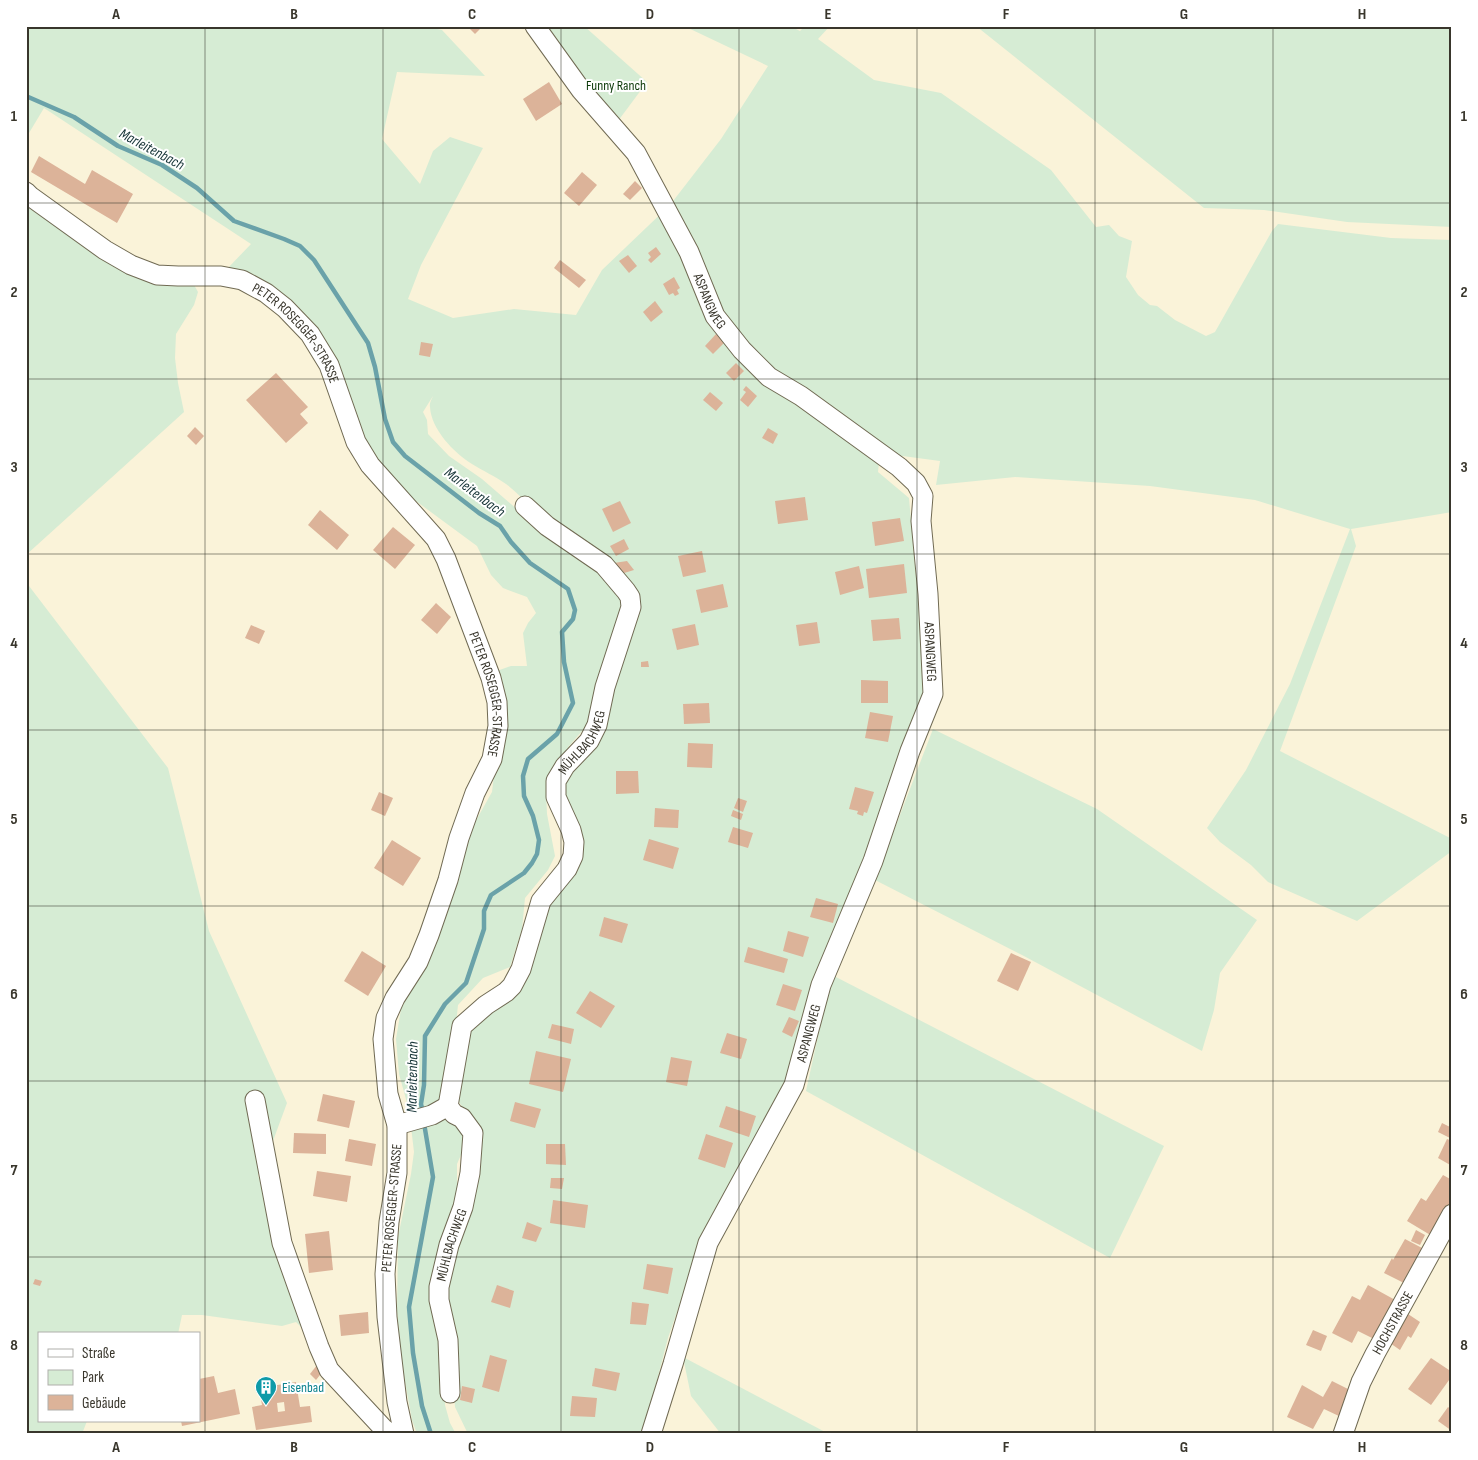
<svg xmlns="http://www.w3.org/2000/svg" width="1478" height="1460" viewBox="0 0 1478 1460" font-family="'Sofia Sans Condensed',sans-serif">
<rect width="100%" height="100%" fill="#faf3d9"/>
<g fill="#d6ecd4">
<path d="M 26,26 L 423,26 L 442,30 L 485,76 L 397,72 L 382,139 L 420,184 L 433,151 L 450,137 L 483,148 L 421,265 L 408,299 L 453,318 L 514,309 L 576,315 L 602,270 L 670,205 L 721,139 L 768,66 L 684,26 L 790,26 L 800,31 L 805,26 L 830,26 L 818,39 L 874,80 L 941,93 L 1051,170 L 1096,227 L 1109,225 L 1119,236 L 1132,241 L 1126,277 L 1138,295 L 1150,305 L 1157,306 L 1175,320 L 1206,336 L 1215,332 L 1272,231 L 1278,224 L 1391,238 L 1452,240 L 1452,512 L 1351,529 L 1356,546 L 1280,751 L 1452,839 L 1452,851 L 1357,921 L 1268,882 L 1251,865 L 1220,842 L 1207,828 L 1246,770 L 1290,684 L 1350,529 L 1255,500 L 1150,486 L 1015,477 L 936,485 L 940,461 L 880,453 L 878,472 L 909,498 L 927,697 L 817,982 L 789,1086 L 698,1251 L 668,1338 L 643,1434 L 468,1434 L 455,1407 L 449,1328 L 443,1299 L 448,1262 L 472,1198 L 476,1154 L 476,1132 L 475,1126 L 457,1099 L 467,1026 L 507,996 L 517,982 L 532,951 L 545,904 L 572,870 L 580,847 L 577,829 L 560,796 L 561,784 L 565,773 L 571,765 L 606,728 L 615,663 L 636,608 L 636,600 L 605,561 L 560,531 L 556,523 L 548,523 C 533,511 521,495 506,484 C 495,476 483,471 472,464 C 454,453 431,429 430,407 C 429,403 432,399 433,396 L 423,412 L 427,420 L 428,434 L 449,456 L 482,479 L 540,529 L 592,563 L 611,581 L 622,603 L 617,626 L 602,672 L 590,722 L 569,746 L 553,771 L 546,791 L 547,814 L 555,856 L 548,870 L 525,898 L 522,929 L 510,967 L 483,978 L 458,1005 L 456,1025 L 446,1071 L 444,1101 L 446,1112 L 462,1128 L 467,1141 L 457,1164 L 457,1197 L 447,1233 L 436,1280 L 430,1296 L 432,1314 L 439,1338 L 445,1381 L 445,1405 L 450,1423 L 456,1434 L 417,1434 L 412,1420 L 402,1366 L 397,1312 L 398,1237 L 411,1174 L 414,1152 L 409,1110 L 399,1074 L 396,1039 L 401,1009 L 425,964 L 444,922 L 457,874 L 474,824 L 492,792 L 495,767 L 503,722 L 501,703 L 494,672 L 511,666 L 527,666 L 523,633 L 528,623 L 536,613 L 527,597 L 503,588 L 491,575 L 477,546 L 401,490 L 381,473 L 361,440 L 338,370 L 276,308 L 226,270 L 251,244 L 44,108 L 26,138 Z"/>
<path d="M 540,26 L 584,26 L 647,82 L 618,121 Z"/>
<path d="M 976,26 L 1452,26 L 1452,227 L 1347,222 L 1264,210 L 1204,208 Z"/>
<path d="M 26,201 L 102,257 L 193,283 L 198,292 L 194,305 L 176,334 L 175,358 L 178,383 L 184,412 L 26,555 Z"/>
<path d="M 26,582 L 168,768 L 209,931 L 287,1103 L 270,1149 L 258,1175 L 286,1271 L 311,1337 L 296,1322 L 282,1326 L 202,1315 L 182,1315 L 178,1334 L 39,1334 L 39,1421 L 87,1421 L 82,1434 L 26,1434 Z"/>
<path d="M 933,729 L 1097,809 L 1257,920 L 1220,973 L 1214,1010 L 1202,1051 L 1022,955 L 875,880 Z"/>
<path d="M 834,976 L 1164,1146 L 1110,1258 L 806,1091 L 825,1004 Z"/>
<path d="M 683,1357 L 829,1434 L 721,1434 L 691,1396 Z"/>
</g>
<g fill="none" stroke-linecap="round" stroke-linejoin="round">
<g stroke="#6aa2a9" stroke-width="4.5">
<path d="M 26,96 L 74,117 L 118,146 L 162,165 L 197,188 L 234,221 L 284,239 L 300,246 L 314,260 L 368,343 L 375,367 L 385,419 L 393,442 L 405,456 L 479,513 L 500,526 L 511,542 L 530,563 L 568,589 L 575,610 L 573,619 L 562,632 L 564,662 L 573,703 L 557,734 L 528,759 L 523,776 L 524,796 L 533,816 L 539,840 L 537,854 L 532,863 L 524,873 L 491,895 L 484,911 L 484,929 L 466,983 L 445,1004 L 425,1036 L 424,1085 L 421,1104 L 423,1113"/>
<path d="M 424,1123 L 433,1177 L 409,1307 L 413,1353 L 422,1406 L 431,1434"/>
</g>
</g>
<g fill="#dcb399" fill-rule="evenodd">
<path d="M 467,26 L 483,26 L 475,34 Z"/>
<path d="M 549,82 L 562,104 L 536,121 L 523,99 Z"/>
<path d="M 39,156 L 85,184 L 92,170 L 133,194 L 117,223 L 31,172 Z"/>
<path d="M 582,172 L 597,185 L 579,206 L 564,193 Z"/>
<path d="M 635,181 L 642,188 L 630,200 L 623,194 Z"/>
<path d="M 656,247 L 661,254 L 651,263 L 648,260 L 651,257 L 648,253 Z"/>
<path d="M 628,255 L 637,266 L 629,273 L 619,261 Z"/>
<path d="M 560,260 L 586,280 L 579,288 L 554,268 Z"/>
<path d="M 674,277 L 680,288 L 677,290 L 679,294 L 675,296 L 673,293 L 669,295 L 663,284 Z"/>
<path d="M 655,301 L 663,312 L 651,322 L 643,312 Z"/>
<path d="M 716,334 L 725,342 L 713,354 L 705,346 Z"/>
<path d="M 421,342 L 433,344 L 430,357 L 419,355 Z"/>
<path d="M 736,363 L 744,371 L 734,381 L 726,373 Z"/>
<path d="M 276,373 L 308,407 L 300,414 L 308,423 L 286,443 L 246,400 Z"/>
<path d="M 746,386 L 757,396 L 748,407 L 740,400 L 746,392 L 743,390 Z"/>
<path d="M 710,392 L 723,403 L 716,411 L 703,400 Z"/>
<path d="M 195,427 L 204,436 L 196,445 L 187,436 Z"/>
<path d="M 768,428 L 778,434 L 773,444 L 762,438 Z"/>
<path d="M 805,497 L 808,520 L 778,524 L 775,501 Z"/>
<path d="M 620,501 L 631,523 L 613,532 L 602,509 Z"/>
<path d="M 320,510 L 349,535 L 337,550 L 308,525 Z"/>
<path d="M 900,518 L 904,541 L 875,546 L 872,522 Z"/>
<path d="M 393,527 L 415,545 L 395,569 L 373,550 Z"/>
<path d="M 624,539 L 629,549 L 616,556 L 610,546 Z"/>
<path d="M 702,551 L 706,572 L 683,577 L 678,556 Z"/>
<path d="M 627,561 L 634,570 L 621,574 L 614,563 Z"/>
<path d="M 904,564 L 907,593 L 869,598 L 866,569 Z"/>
<path d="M 859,566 L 864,588 L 840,595 L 835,572 Z"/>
<path d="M 723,584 L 728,607 L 701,613 L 696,590 Z"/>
<path d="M 436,603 L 451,617 L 437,634 L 421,620 Z"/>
<path d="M 899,618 L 901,639 L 873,641 L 871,620 Z"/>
<path d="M 817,622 L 820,643 L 799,646 L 796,625 Z"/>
<path d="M 695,624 L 699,645 L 677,650 L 672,629 Z"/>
<path d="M 251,625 L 265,631 L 259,644 L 245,638 Z"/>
<path d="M 648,661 L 649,667 L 641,667 L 641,662 Z"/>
<path d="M 861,680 L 888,681 L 888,703 L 861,703 Z"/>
<path d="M 709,703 L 710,723 L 684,724 L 683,704 Z"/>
<path d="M 870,712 L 893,716 L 888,742 L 865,738 Z"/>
<path d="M 688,743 L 713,744 L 712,768 L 687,767 Z"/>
<path d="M 616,771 L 638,771 L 639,793 L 616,794 Z"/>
<path d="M 855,787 L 874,792 L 867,813 L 864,812 L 863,816 L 857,814 L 858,811 L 849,809 Z"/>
<path d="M 379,792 L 393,798 L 385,816 L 371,810 Z"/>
<path d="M 738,798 L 747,801 L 743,812 L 734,808 Z"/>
<path d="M 655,808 L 679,810 L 678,828 L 654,827 Z"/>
<path d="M 733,810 L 743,814 L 741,820 L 731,816 Z"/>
<path d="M 733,827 L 753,833 L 748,848 L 728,842 Z"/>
<path d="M 649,839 L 679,848 L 673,869 L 643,860 Z"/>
<path d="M 392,840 L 421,858 L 403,886 L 374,868 Z"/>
<path d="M 816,898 L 838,904 L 833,923 L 810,917 Z"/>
<path d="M 604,917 L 628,924 L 622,943 L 599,936 Z"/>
<path d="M 788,931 L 809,937 L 803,957 L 783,951 Z"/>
<path d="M 748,947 L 788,959 L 784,973 L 744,962 Z"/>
<path d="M 362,951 L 386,966 L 368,996 L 344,981 Z"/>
<path d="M 1011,953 L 1031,962 L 1018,991 L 997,981 Z"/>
<path d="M 783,984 L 802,990 L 795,1011 L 776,1005 Z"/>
<path d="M 590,991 L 615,1006 L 601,1028 L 576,1013 Z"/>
<path d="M 789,1017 L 799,1021 L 792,1037 L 782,1032 Z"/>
<path d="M 552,1024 L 574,1029 L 571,1044 L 548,1038 Z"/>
<path d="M 727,1033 L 747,1039 L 741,1059 L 720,1053 Z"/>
<path d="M 536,1051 L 571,1059 L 563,1092 L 529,1084 Z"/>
<path d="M 671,1057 L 692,1061 L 687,1086 L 666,1082 Z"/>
<path d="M 323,1094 L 355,1101 L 349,1128 L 317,1121 Z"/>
<path d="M 515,1102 L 541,1109 L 535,1128 L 510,1121 Z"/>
<path d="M 726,1106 L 756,1116 L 749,1137 L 719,1127 Z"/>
<path d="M 1442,1123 L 1452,1128 L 1452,1139 L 1438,1132 Z"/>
<path d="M 294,1133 L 326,1134 L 326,1154 L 293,1153 Z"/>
<path d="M 706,1134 L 733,1143 L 725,1168 L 698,1159 Z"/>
<path d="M 349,1139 L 376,1144 L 372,1166 L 345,1161 Z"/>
<path d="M 1447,1139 L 1452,1141 L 1452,1166 L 1438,1158 Z"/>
<path d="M 546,1144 L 565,1144 L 566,1165 L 546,1164 Z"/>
<path d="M 317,1171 L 351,1176 L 347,1202 L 313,1196 Z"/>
<path d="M 1443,1175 L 1452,1180 L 1452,1203 L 1432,1236 L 1407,1221 L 1421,1198 L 1426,1201 Z"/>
<path d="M 551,1178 L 564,1178 L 562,1189 L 550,1188 Z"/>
<path d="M 553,1200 L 588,1205 L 585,1228 L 550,1223 Z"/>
<path d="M 527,1222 L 542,1228 L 536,1242 L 522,1238 Z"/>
<path d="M 1416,1230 L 1425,1235 L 1420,1245 L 1411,1241 Z"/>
<path d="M 329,1231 L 333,1270 L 309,1273 L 305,1234 Z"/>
<path d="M 1405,1239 L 1422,1248 L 1404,1283 L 1384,1273 L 1392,1258 L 1393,1260 Z"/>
<path d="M 647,1264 L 673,1268 L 668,1294 L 643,1289 Z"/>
<path d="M 35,1279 L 42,1281 L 40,1286 L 33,1284 Z"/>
<path d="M 497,1285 L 514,1291 L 510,1308 L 491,1302 Z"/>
<path d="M 1368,1285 L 1397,1301 L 1376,1340 L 1358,1331 L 1352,1343 L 1332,1333 L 1352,1296 L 1360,1300 Z"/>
<path d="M 632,1302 L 649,1304 L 646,1325 L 630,1324 Z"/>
<path d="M 368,1312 L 369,1333 L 341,1336 L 339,1315 Z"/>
<path d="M 1405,1312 L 1420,1322 L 1411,1338 L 1408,1336 L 1400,1350 L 1387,1341 Z"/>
<path d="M 1313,1330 L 1327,1336 L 1321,1351 L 1306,1345 Z"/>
<path d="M 490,1355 L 507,1360 L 499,1392 L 482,1387 Z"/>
<path d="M 1431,1358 L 1452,1372 L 1452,1376 L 1431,1405 L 1408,1389 Z"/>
<path d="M 317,1365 L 324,1370 L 316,1380 L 310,1374 Z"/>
<path d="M 595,1368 L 620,1373 L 616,1391 L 592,1386 Z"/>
<path d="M 214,1376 L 218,1393 L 235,1389 L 240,1414 L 182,1426 L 181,1421 L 199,1421 L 199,1379 Z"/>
<path d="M 1332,1381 L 1348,1389 L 1341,1417 L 1324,1409 L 1313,1429 L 1287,1417 L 1302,1385 L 1323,1397 Z"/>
<path d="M 296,1382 L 300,1407 L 310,1406 L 312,1422 L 256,1430 L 252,1407 L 262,1405 L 259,1388 ZM 284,1402 L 285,1411 L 278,1412 L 277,1403 Z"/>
<path d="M 462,1386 L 475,1389 L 472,1403 L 460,1400 Z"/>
<path d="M 572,1396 L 597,1398 L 595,1417 L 570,1416 Z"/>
<path d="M 1448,1407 L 1452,1410 L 1452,1431 L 1438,1421 Z"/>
</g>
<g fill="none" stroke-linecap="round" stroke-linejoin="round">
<g stroke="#706a53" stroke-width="21">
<g id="minor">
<path id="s1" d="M 535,26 L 581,90 L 636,153 L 689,252 L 715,316 L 742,350 L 769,377 L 801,396 L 899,467 L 916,483 L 923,496 L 921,521 L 928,594 L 933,694 L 910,751 L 873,861 L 821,985 L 794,1085 L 708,1243 L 673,1364 L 651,1434"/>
<path id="s2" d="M 26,192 L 30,196 L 105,250 L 131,265 L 157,275 L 178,276 L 221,276 L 242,280 L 266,293 L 285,308 L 310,334 L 329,365 L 356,442 L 370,465 L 436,539 L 446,559 L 491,678 L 497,702 L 498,726 L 492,759 L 475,793 L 459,838 L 448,880 L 429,935 L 418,962 L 395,998 L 386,1018 L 383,1039 L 388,1094 L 397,1125 L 397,1173 L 389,1222 L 385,1274 L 387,1317 L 397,1402 L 404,1434"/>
<path d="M 255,1100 L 282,1243 L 319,1347 L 329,1370 L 383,1428 L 391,1434"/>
<path d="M 397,1125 L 432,1115 L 448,1106"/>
<path id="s3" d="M 450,1393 L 448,1340 L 439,1300 L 439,1287 L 449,1245 L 463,1207 L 470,1173 L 473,1133 L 462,1118 L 454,1114 L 448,1106 L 462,1026 L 486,1005 L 506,992 L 512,986 L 521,969 L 541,901 L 567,869 L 573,856 L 574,842 L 571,830 L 556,797 L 556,781 L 565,766 L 589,741 L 597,725 L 605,687 L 631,607 L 630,597 L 626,591 L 604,565 L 547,526 L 525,506"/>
<path id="s4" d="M 1343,1434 L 1361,1382 L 1375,1354 L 1452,1214"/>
</g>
</g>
<use href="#minor" stroke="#fff" stroke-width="19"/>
</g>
<path fill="none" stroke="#39362c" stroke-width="1" stroke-opacity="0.55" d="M 205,26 L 205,1434M 383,26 L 383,1434M 561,26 L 561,1434M 739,26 L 739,1434M 917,26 L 917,1434M 1095,26 L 1095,1434M 1273,26 L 1273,1434M 26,203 L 1452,203M 26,379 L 1452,379M 26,554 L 1452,554M 26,730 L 1452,730M 26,906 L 1452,906M 26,1081 L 1452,1081M 26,1257 L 1452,1257"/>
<defs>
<g id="building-pin" transform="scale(1.125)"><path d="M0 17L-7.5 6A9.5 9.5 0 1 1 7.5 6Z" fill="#0f9aa8" stroke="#fff"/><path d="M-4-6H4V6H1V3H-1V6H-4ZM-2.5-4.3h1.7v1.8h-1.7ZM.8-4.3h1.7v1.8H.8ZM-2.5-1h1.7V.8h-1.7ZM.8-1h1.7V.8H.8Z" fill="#fff"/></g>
</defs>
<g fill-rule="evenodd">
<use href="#building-pin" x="266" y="1387"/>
</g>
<g text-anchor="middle" stroke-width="4" stroke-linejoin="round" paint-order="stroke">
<g font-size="14" fill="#0c3909" stroke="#fff">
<text x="616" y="90">Funny Ranch</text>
</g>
<g font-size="14" fill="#39362c" stroke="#fff">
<text dy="5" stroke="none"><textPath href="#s1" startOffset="328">ASPANGWEG</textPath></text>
<text dy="5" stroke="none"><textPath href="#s2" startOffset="319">PETER ROSEGGER-STRASSE</textPath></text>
<text dy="5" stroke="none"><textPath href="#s1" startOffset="778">ASPANGWEG</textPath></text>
<text dy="5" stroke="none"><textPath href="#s2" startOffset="738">PETER ROSEGGER-STRASSE</textPath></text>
<text dy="5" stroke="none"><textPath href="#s3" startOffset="720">MÜHLBACHWEG</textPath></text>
<text transform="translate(808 1033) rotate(-75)" y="5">ASPANGWEG</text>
<text transform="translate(391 1208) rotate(-85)" y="5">PETER ROSEGGER-STRASSE</text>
<text dy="5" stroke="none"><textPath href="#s3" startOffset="151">MÜHLBACHWEG</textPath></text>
<text dy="5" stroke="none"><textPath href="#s4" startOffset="122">HOCHSTRASSE</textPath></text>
</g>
<g font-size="14" fill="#0d838f" stroke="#fff" text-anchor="start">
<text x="282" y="1392">Eisenbad</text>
</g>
<g font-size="15" font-style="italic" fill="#153336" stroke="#fff">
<text transform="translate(152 149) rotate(28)" y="5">Marleitenbach</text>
<text transform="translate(475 492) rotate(37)" y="5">Marleitenbach</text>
<text transform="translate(412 1077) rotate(-89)" y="5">Marleitenbach</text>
</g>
</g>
<rect width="1478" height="1460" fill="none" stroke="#ffffff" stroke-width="55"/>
<rect x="38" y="1332" width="162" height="90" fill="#ffffff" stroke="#b0afab"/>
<rect x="48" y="1349" width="25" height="8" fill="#ffffff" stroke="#b0afab"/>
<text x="82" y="1358" font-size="15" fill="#39362c">Straße</text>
<rect x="48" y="1370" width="25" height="15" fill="#d6ecd4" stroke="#b0afab"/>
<text x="82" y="1382" font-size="15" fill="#39362c">Park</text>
<rect x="48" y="1395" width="25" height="15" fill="#dcb399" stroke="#b0afab"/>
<text x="82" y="1408" font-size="15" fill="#39362c">Gebäude</text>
<rect x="28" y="28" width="1422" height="1404" fill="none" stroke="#39362c" stroke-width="2"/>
<g font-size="16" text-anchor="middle" font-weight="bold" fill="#39362c">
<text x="116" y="19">A</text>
<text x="294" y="19">B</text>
<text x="472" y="19">C</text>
<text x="650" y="19">D</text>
<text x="828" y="19">E</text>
<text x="1006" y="19">F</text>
<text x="1184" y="19">G</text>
<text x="1362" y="19">H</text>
<text x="14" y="121">1</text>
<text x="1464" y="121">1</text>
<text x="14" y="297">2</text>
<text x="1464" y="297">2</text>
<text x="14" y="472">3</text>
<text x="1464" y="472">3</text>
<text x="14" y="648">4</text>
<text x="1464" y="648">4</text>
<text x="14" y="824">5</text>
<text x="1464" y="824">5</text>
<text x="14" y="999">6</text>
<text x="1464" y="999">6</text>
<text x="14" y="1175">7</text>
<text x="1464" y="1175">7</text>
<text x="14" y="1350">8</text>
<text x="1464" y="1350">8</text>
<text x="116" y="1452">A</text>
<text x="294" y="1452">B</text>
<text x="472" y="1452">C</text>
<text x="650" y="1452">D</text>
<text x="828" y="1452">E</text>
<text x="1006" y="1452">F</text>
<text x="1184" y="1452">G</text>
<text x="1362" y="1452">H</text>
</g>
</svg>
